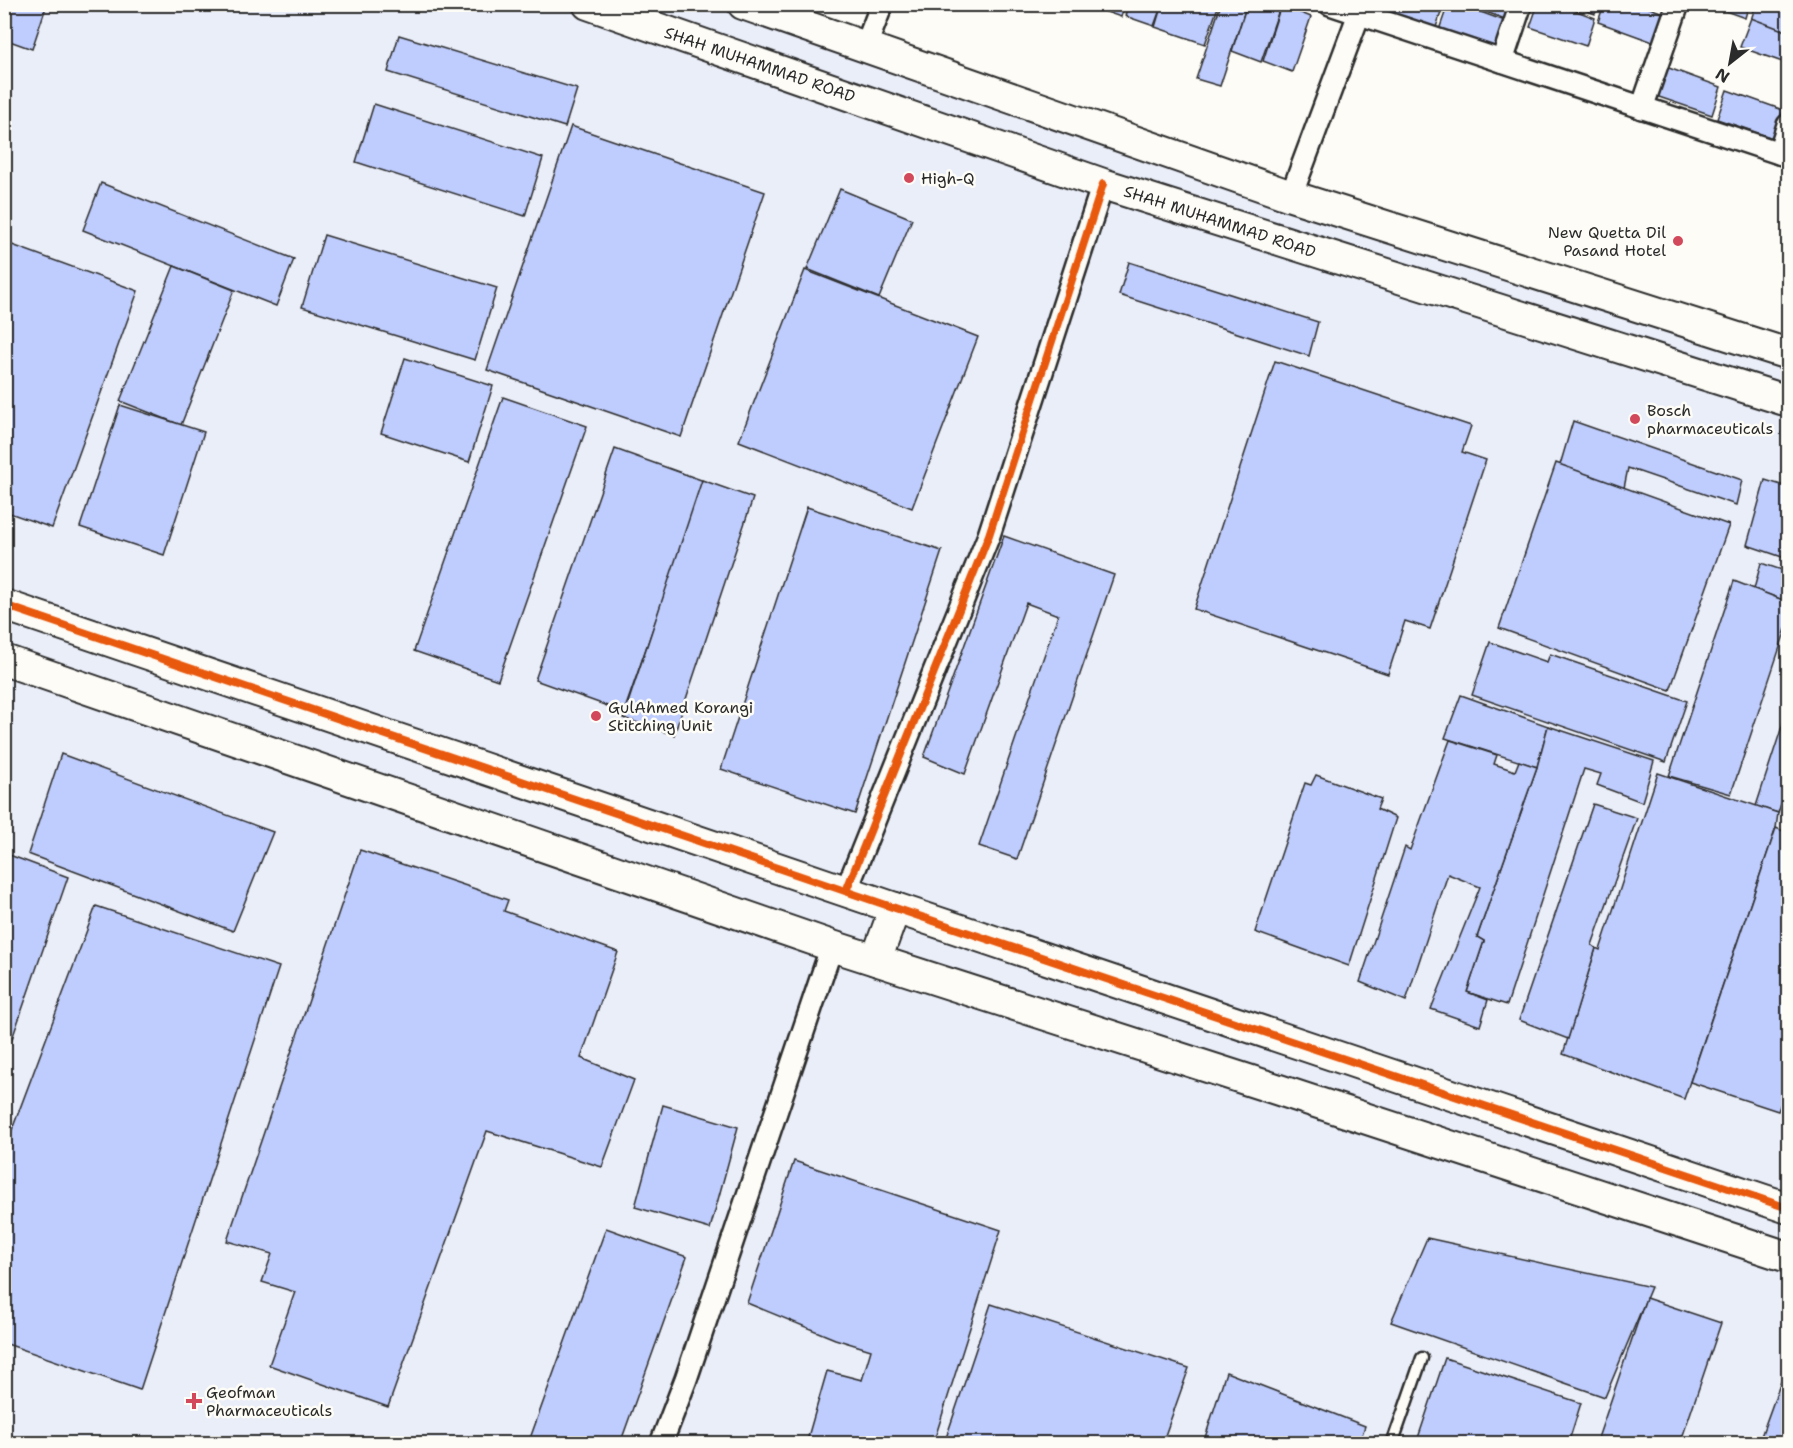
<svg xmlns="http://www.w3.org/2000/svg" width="1793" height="1448" viewBox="0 0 1793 1448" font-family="'Shantell Sans',sans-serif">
<rect width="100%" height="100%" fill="#fdfcf7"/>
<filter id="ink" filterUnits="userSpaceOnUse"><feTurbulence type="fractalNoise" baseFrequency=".0167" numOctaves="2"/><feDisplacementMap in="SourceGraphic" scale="12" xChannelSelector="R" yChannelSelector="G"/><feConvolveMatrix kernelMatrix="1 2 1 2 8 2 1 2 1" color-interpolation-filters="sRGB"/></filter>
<g filter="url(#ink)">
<path fill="#eaeef9" d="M 5,5 L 738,5 L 1788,363 L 1788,1443 L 5,1444 Z"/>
<g fill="#bfcdfe" stroke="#2b2b2b" stroke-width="1.5">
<path d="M 4,4 L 47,4 L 32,49 L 4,39 Z"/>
<path d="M 1083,4 L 1125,4 L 1121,17 Z"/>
<path d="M 1128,4 L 1162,4 L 1154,26 L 1125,16 Z"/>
<path d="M 1162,4 L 1219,4 L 1205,44 L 1155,27 Z"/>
<path d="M 1221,4 L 1247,4 L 1220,86 L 1196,79 Z"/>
<path d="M 1247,4 L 1273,4 L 1280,7 L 1261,62 L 1232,51 Z"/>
<path d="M 1382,4 L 1444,4 L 1435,30 L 1379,11 Z"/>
<path d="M 1448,4 L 1459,4 L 1505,21 L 1495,49 L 1439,30 Z"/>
<path d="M 1465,4 L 1510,4 L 1505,19 Z"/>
<path d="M 1538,4 L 1559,4 L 1595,18 L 1586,46 L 1530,27 Z"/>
<path d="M 1569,4 L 1599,4 L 1595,14 Z"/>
<path d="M 1604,4 L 1639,4 L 1663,13 L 1653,42 L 1598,22 Z"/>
<path d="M 1706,4 L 1749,4 L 1745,18 Z"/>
<path d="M 1756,4 L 1788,4 L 1788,34 L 1751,20 Z"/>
<path d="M 1281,5 L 1311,17 L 1292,72 L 1263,61 Z"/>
<path d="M 1751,18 L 1788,32 L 1788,64 L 1740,47 Z"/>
<path d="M 399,35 L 577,89 L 565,127 L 388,72 Z"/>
<path d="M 1666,67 L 1721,87 L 1712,115 L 1656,96 Z"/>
<path d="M 1727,90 L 1783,110 L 1773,138 L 1717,119 Z"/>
<path d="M 374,104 L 543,158 L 525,216 L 356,162 Z"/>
<path d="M 571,126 L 765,192 L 681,437 L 487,370 Z"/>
<path d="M 101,183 L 294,259 L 276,306 L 83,230 Z"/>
<path d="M 840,189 L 912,219 L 879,298 L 807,269 Z"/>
<path d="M 324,235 L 497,288 L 475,360 L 302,307 Z"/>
<path d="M 4,242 L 138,291 L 52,528 L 4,511 Z"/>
<path d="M 1129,262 L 1318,322 L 1309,356 L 1119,295 Z"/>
<path d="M 174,266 L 234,290 L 181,425 L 120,401 Z"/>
<path d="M 805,270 L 978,337 L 912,508 L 739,441 Z"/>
<path d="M 405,358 L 493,386 L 469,462 L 381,433 Z"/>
<path d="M 1275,361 L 1471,426 L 1462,452 L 1486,460 L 1430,629 L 1405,621 L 1388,674 L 1194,609 Z"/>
<path d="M 503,397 L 587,426 L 498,680 L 414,651 Z"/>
<path d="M 120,405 L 204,432 L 164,555 L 80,527 Z"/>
<path d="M 1573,421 L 1742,480 L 1736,505 L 1628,468 L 1624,488 L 1560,465 Z"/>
<path d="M 615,449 L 704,481 L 624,712 L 535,680 Z"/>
<path d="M 1556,463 L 1729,525 L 1670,690 L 1499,628 Z"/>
<path d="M 702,480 L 753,498 L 674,735 L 623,718 Z"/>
<path d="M 1765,480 L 1788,487 L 1788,559 L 1747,545 Z"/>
<path d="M 807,507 L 942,551 L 855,814 L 721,769 Z"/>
<path d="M 1004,536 L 1114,575 L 1017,859 L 979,846 L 1058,615 L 1026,603 L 965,774 L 924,757 Z"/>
<path d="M 1761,563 L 1788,572 L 1788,602 L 1754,589 Z"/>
<path d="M 1734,581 L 1788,602 L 1788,623 L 1731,794 L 1669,776 Z"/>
<path d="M 1490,642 L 1547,662 L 1550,654 L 1687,701 L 1666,762 L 1472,695 Z"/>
<path d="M 1461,695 L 1548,726 L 1537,767 L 1445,738 Z"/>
<path d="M 1788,708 L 1788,782 L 1778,813 L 1756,806 Z"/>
<path d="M 1548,726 L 1654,761 L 1642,802 L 1597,785 L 1601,774 L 1584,769 L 1507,1005 L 1467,992 L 1484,941 L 1477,937 L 1537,767 Z"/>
<path d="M 1450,740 L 1497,755 L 1494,764 L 1515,771 L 1519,761 L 1537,767 L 1477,937 L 1484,941 L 1467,992 L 1488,1000 L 1480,1026 L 1431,1009 L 1480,887 L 1448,874 L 1406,1001 L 1360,982 L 1405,847 L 1410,850 Z"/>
<path d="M 61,754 L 273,832 L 233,931 L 28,854 Z"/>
<path d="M 1658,773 L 1778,813 L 1776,828 L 1684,1099 L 1563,1054 L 1596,948 L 1600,950 Z"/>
<path d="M 1316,775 L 1381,799 L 1377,809 L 1396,818 L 1349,966 L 1255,932 L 1305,783 L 1311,785 Z"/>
<path d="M 1593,804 L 1637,818 L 1592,945 L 1596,948 L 1568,1039 L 1519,1020 Z"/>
<path d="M 1776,828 L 1788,833 L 1788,1097 L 1784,1095 L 1778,1111 L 1690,1082 Z"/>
<path d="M 360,850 L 508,900 L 504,911 L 618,952 L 581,1058 L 634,1080 L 602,1167 L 487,1131 L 388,1407 L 269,1365 L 295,1292 L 262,1282 L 272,1254 L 227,1241 Z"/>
<path d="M 4,853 L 68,877 L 4,1062 Z"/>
<path d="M 96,906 L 279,967 L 140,1390 L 4,1343 L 4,1151 Z"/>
<path d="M 663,1105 L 738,1127 L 710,1229 L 635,1207 Z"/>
<path d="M 794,1161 L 1001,1230 L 933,1444 L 806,1444 L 827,1371 L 862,1380 L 871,1350 L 835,1339 L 747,1303 Z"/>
<path d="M 606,1228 L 687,1257 L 620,1444 L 528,1444 Z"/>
<path d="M 1427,1238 L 1651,1287 L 1605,1397 L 1391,1322 Z"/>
<path d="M 1646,1298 L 1721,1323 L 1680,1444 L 1596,1444 Z"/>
<path d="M 991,1304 L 1189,1368 L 1162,1444 L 944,1444 Z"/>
<path d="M 1445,1358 L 1581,1403 L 1568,1444 L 1416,1444 Z"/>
<path d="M 1787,1365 L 1788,1444 L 1763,1444 L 1759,1442 Z"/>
<path d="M 1226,1372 L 1365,1426 L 1359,1444 L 1203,1444 Z"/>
</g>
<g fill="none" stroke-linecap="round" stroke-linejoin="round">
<g stroke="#2b2b2b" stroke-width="15">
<path id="lane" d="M 1392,1444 L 1422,1358"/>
</g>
<g stroke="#2b2b2b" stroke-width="26">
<g id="street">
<path d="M 1330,4 L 1788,156"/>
<path d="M 865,48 L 882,4"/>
<path d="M 1502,61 L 1521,4"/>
<path d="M 1642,108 L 1678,4"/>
<path d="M 1779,153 L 1788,125"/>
<path d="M 1291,196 L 1359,14"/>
<path d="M 846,891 L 989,535 L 1103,184"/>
<path d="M 661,1444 L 686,1379 L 832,946"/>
</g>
</g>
<g stroke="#2b2b2b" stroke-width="34">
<g id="secondary">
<path d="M 588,4 L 1103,184 L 1788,401"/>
<path d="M 743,4 L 1291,196 L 1788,354"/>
<path d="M 4,605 L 895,908 L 1788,1208"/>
<path d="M 4,660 L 832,946 L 1273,1088 L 1788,1257"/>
<path d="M 876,960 L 895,908"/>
</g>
</g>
<use href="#lane" stroke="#fdfcf7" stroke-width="10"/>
<use href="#street" stroke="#fdfcf7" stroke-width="21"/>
<use href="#secondary" stroke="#fdfcf7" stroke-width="30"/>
<g stroke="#fdfcf7" stroke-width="11">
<g id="cycleway">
<path d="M 4,605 L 895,908 L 1788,1208"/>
<path d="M 846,891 L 989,535 L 1103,184"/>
</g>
</g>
<use href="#cycleway" stroke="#e8590c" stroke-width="8"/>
</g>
</g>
<g fill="#d1495b" stroke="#fdfcf7" stroke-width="2">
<circle cx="909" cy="178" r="6"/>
<circle cx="1678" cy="241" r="6"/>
<circle cx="1635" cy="419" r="6"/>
<circle cx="596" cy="716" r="6"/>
<path d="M191 1392h6v6h6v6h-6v6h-6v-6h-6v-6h6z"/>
</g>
<g text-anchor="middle" stroke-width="5" stroke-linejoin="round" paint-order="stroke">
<g font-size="16" fill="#2b2b2b" stroke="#fdfcf7">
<text transform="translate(760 64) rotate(19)" y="6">SHAH MUHAMMAD ROAD</text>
<text transform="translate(1220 221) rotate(18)" y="6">SHAH MUHAMMAD ROAD</text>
</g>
<g font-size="16" fill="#2b2b2b" stroke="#fdfcf7" text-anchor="start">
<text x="921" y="184">High-Q</text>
<text x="1666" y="238" text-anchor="end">New Quetta Dil<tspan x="1666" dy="18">Pasand Hotel</tspan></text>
<text x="1647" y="416">Bosch<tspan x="1647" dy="18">pharmaceuticals</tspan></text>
<text x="608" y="713">GulAhmed Korangi<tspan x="608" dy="18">Stitching Unit</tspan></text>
<text x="206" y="1398">Geofman<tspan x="206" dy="18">Pharmaceuticals</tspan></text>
</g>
</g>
<rect width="1793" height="1448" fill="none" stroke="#fdfcf7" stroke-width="24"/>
<rect x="12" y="12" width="1769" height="1424" fill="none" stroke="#2b2b2b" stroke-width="2" filter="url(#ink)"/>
<g transform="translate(1730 63) rotate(211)" stroke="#fdfcf7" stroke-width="4.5" paint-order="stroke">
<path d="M0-4.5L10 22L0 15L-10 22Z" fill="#2b2b2b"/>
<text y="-9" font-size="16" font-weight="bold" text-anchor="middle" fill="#2b2b2b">N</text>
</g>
</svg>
